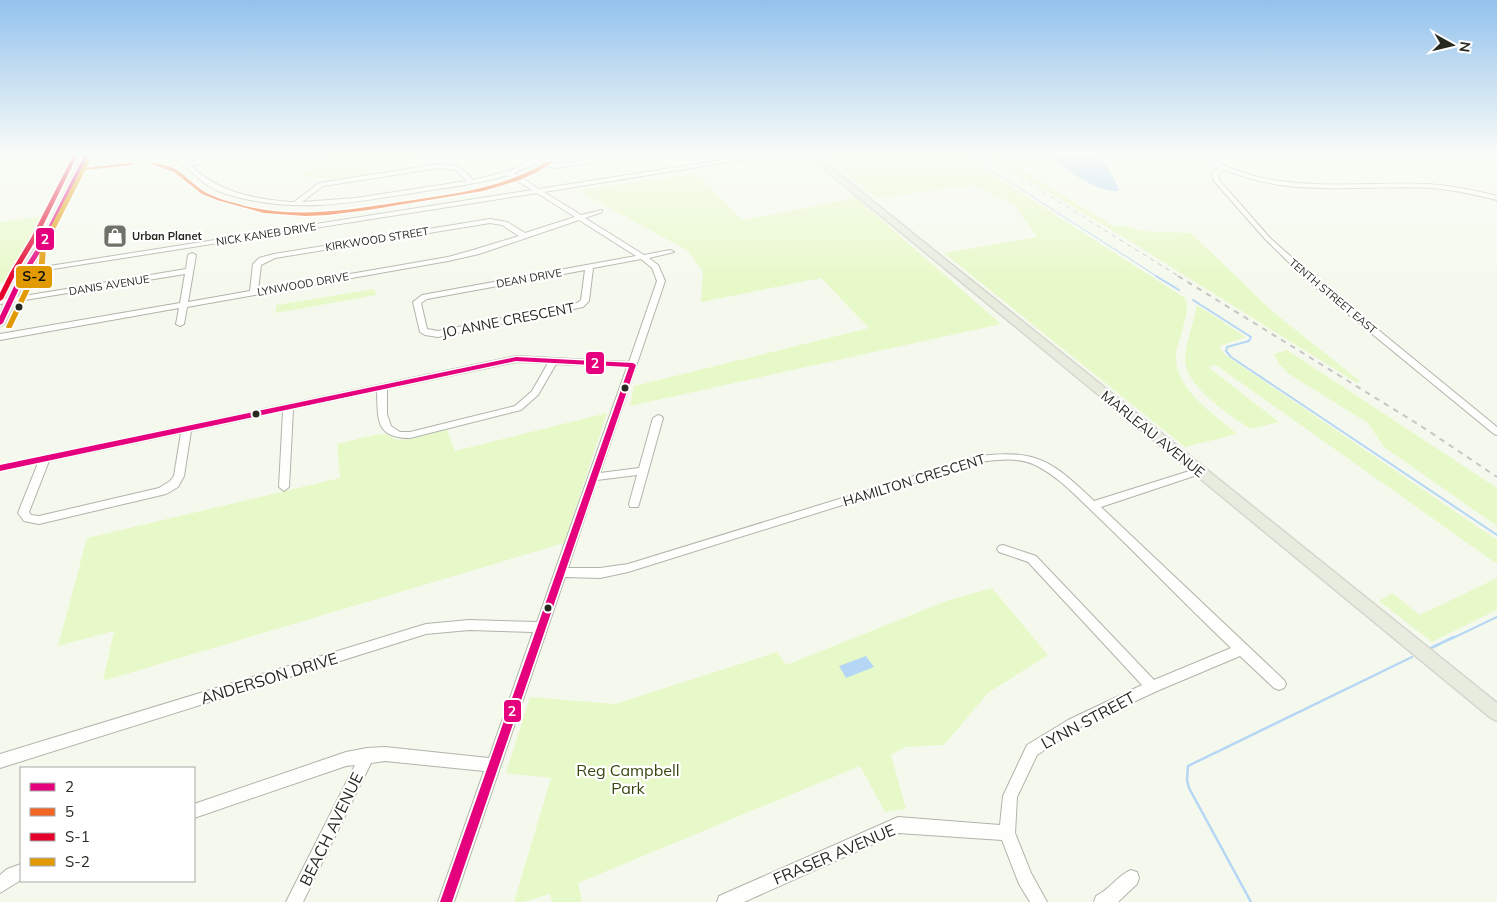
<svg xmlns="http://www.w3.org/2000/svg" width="1497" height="902" viewBox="0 0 1497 902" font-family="Mulish,sans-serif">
<rect width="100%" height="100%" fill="#f5f9ed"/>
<g fill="#e8f9c9">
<path d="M 354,154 L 450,154 L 372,165 L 373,173 L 330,179 L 300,177 L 323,158 Z"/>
<path d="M 821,154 L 960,154 L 1185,298 C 1190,309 1184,321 1182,332 C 1179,340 1176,349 1176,358 C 1177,392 1215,414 1237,434 L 1185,447 L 944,253 L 1037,237 L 1015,205 L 973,185 L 877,198 Z"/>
<path d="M 986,154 L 996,154 L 1115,227 L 1121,225 L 1142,231 L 1191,233 L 1273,312 L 1360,381 L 1357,383 L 1128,240 Z"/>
<path d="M 697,173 L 742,220 L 856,198 L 1001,324 L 630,406 L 634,386 L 869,328 L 821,278 L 701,302 L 703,271 L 687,250 L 578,191 Z"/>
<path d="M 44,216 L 7,282 L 0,283 L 0,222 Z"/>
<path d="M 374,289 L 376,295 L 276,313 L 276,305 Z"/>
<path d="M 1197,305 L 1246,337 L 1219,346 L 1224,354 L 1497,540 L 1497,564 L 1216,365 L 1208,367 L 1279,422 L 1250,429 C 1229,414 1185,387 1185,359 C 1186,343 1194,321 1197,305 Z"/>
<path d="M 1287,350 L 1497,488 L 1497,526 L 1384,447 L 1368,423 L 1289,374 L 1279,364 L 1274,354 Z"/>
<path d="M 607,413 L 564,543 L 103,681 L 114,631 L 58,646 L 87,538 L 340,478 L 337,444 L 374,435 L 384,434 L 398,440 L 410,439 L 447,430 L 455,451 Z"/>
<path d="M 1497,578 L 1497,610 L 1432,642 L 1379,601 L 1392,593 L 1420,615 Z"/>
<path d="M 992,588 L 1048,655 L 988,693 L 944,745 L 905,747 L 891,755 L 906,809 L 885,812 L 860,766 L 578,883 L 582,902 L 552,902 L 550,894 L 523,902 L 514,902 L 551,778 L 506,773 L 530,697 L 615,704 L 777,652 L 786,665 L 946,601 Z"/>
</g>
<g fill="#b5d6f4">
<path d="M 1041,154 L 1099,154 L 1114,178 L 1119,191 C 1093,193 1064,165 1041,154 Z"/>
<path d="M 866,656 L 874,667 L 846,678 L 839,666 Z"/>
</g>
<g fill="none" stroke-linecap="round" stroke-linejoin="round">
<path stroke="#b5d6f4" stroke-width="1" d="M 966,154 L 1158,277"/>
<g stroke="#b5d6f4" stroke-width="2">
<path d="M 1156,276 L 1179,290"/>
<path d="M 1193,300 L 1251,337 L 1249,341 L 1227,347 L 1226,351 L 1231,357 L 1497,535"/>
<path d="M 1451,639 L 1497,617"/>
</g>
<g stroke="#b5d6f4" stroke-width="2.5">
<path d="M 1431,648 L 1454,637"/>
<path d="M 1251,902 L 1189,788 L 1187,780 L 1188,766 L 1412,657"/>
</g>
<g stroke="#b0b4aa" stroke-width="2">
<g id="minor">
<path d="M 111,154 L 132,154 L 76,162 L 73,160 L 76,158 Z"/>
<path d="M 151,154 C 165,154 176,155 188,163 L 216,154 L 226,154 L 191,166 C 218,192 254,199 291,202 L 294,202 L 319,183 L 439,164 C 454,164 464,168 473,180 L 512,170 L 542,154 L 549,154 L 538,162 L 558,164 L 625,154 L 641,154 L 558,168 L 533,165 L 514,173 L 539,189 L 761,154 L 777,154 L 544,192 L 581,215 L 602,210 L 602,212 L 585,218 L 644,255 L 670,250 L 674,252 L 649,258 L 658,265 L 665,281 L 600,473 L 639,468 L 653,418 L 658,415 L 661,416 L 663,418 L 639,504 L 638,507 L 630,507 L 629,504 L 637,475 L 597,480 L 568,568 L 600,568 L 628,564 L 979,456 C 1038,449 1053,462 1094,501 L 1199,468 L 1204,471 L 1203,473 L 1101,507 L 1284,680 L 1286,684 L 1284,688 L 1279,690 L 1274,688 L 1240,656 L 1157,691 L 1078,728 L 1037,755 L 1017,797 L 1015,833 L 1031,873 L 1047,902 L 1030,902 L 1019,884 L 1002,840 L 898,833 L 744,902 L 717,902 L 719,896 L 898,817 L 1000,825 L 1003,796 L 1027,745 L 1068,720 L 1142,685 L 1028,562 L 999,552 L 997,549 L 999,546 L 1003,545 L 1036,556 L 1154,680 L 1231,648 C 1185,604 1141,558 1095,514 C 1076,496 1057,475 1033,464 C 1016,457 997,460 980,462 L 628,572 L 600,578 L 565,577 L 454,902 L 438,902 L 484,771 L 385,761 L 371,763 L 303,902 L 286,902 L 355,765 L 346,766 L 194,818 L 194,804 L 346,752 L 367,748 L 385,747 L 489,758 L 533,632 L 469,630 L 426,634 L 0,768 L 0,754 L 426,624 L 469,620 L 537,622 L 627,367 L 556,364 L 538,395 L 521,410 L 410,438 C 375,438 378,419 377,391 L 293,409 L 289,487 L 284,491 L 279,487 L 283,411 L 191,431 L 184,476 L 178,487 L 166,494 L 39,524 L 24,521 L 18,513 L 38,463 L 0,471 L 0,465 L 516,356 L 629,362 L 657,281 L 652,268 L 641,259 L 593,268 L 589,301 L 583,307 L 438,337 L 425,335 L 420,332 L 413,302 L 422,295 L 636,256 L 579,220 L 479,254 L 448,261 L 187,307 L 184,324 L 180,326 L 176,324 L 179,308 L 0,340 L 0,334 L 180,303 L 185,274 L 0,304 L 0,300 L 186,269 L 188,255 L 192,253 L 196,255 L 188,302 L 250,291 L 253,264 L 259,258 L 274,254 L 490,219 L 507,222 L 525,233 L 575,217 L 537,193 L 21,274 L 21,270 L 24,270 L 532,190 L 508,175 C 479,184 449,187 419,192 C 350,203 292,215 223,193 C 201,185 197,174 180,163 C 171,157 160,159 151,154 ZM 439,168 L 455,170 L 467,181 L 356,198 L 302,202 L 323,186 ZM 490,223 L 502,225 L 519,236 L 473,250 L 448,257 L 258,290 L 261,265 L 275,258 ZM 585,270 L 581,300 L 577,303 L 438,331 L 427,329 L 421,303 L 427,299 ZM 516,362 L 548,363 L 532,391 L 515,406 L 410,432 L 400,432 L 391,426 L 387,414 L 387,389 ZM 181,433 L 174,476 L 170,481 L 159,488 L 39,516 L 31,515 L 29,512 L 49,461 Z"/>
<path d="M 1197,154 C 1209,154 1217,163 1228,167 C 1245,174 1262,179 1280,181 C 1328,188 1377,182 1425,184 C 1450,185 1473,190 1497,196 L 1497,200 C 1476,195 1455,190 1433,188 C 1382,185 1331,192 1280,185 C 1261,182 1243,177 1225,170 L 1218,174 L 1219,180 L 1270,238 L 1316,279 L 1497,427 L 1497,435 L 1494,434 L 1310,283 L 1266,240 L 1214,181 L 1212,173 L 1220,168 Z"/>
<path d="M 21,864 L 21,880 L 0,893 L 0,875 L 7,869 Z"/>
<path d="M 1131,870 L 1137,872 L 1139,878 L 1137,884 L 1118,902 L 1094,902 L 1096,896 C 1110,889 1118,875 1131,870 Z"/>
</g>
</g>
<g stroke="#d4d6d0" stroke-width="3">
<g id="major">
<path d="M 83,154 L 91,154 L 47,243 L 26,278 L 5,323 L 0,326 C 0,295 23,269 38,244 C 55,215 68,184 83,154 Z"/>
<path d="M 806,154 L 814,154 L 1497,703 L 1497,721 L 1491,718 Z"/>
</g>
</g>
<use href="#minor" fill="#fefefc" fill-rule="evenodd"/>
<use href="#major" fill="#e8ecdf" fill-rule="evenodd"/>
<path stroke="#c6c7c4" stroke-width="1" stroke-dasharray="4.5 4.5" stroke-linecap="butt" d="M 982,154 L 1180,277"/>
<path stroke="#c6c7c4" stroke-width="2" stroke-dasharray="5.5 5.5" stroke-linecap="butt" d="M 1178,276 L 1421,426 L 1497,477"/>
<g stroke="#fff" stroke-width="3">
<g id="bus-1">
<path d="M 85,154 L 89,154 L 46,243 L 24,278 L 3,323 L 0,325 L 0,316 L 18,278 L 40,243 Z"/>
<path d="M 516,357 L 633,363 L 636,365 L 452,902 L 440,902 L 629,367 L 516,361 L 0,471 L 0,465 Z"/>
</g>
</g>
<g stroke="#fff" stroke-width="3">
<g id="bus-2">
<path d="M 549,161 L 553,162 L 537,172 L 520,180 L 483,191 L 368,210 L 327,215 L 306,216 L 264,213 L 217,200 L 202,194 L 174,172 L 151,164 L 153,163 C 159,164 166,165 171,167 C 184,173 193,185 205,192 C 217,199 232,202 245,206 C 296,219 349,210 400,202 C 454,194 501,189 549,161 Z"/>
<path d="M 130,163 L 132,163 L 132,165 L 85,170 L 83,169 L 85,168 Z"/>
</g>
</g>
<g stroke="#fff" stroke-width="3">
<path id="bus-3" d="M 74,154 L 78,154 L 37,238 L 16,273 L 3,299 L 0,301 L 0,293 L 10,273 L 31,238 Z"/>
</g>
<g stroke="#fff" stroke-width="3">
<path id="bus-4" d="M 87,158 L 91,159 L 46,247 L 45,263 L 33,283 L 12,327 L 11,328 L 7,328 L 6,327 L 27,283 L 39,263 L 40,247 Z"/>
</g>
<use href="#bus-1" fill="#e5007d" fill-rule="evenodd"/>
<use href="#bus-2" fill="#f26522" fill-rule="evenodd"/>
<use href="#bus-3" fill="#e4002b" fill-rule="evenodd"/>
<use href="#bus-4" fill="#e29a03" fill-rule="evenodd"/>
</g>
<linearGradient id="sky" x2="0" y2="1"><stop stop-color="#93c2ed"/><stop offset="0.55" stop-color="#fafcf7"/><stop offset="1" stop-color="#fafcf7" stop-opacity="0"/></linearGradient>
<rect width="1497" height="281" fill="url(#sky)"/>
<defs>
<g id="shop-square" transform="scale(1.25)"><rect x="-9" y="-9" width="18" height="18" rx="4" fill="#6e7268" stroke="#fff"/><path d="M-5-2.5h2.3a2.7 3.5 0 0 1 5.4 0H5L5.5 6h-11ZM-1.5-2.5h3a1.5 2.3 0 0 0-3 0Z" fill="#fff"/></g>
</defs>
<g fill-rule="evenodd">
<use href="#shop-square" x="115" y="236"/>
</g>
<g fill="#262a21" stroke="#fff" stroke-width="2">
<circle cx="19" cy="307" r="4.5"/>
<circle cx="625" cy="388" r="4.5"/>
<circle cx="256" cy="414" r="4.5"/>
<circle cx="548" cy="608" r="4.5"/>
</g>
<g text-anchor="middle" stroke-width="4.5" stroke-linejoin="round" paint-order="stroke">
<g font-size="11" fill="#262a21" stroke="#fff">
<text transform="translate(266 234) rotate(-9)" y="4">NICK KANEB DRIVE</text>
<text transform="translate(377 239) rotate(-9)" y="4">KIRKWOOD STREET</text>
<text transform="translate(529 278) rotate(-10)" y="4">DEAN DRIVE</text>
<text transform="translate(303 284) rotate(-10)" y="4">LYNWOOD DRIVE</text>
<text transform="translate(109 285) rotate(-9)" y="4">DANIS AVENUE</text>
<text transform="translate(1333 296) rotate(40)" y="4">TENTH STREET EAST</text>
</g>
<g font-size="11" font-weight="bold" fill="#262a21" stroke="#fff" text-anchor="start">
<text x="132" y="240">Urban Planet</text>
</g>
<g font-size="14" fill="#262a21" stroke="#fff">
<text transform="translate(508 320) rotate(-11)" y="5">JO ANNE CRESCENT</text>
<text transform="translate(1153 434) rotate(39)" y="5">MARLEAU AVENUE</text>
<text transform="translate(914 480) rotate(-17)" y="5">HAMILTON CRESCENT</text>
</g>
<g font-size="16" fill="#262a21" stroke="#fff">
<text transform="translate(269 678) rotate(-17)" y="6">ANDERSON DRIVE</text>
<text transform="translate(1088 720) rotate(-28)" y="6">LYNN STREET</text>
<text transform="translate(331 829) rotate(-64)" y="6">BEACH AVENUE</text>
<text transform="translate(834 854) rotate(-23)" y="6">FRASER AVENUE</text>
</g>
<g font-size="16" fill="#374710" stroke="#fff">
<text x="628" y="776">Reg Campbell<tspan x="628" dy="18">Park</tspan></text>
</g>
</g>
<g stroke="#fff" stroke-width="2">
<rect x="35" y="227" width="20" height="24" rx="5" fill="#e5007d"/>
<rect x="15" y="265" width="38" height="24" rx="5" fill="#e29a03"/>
<rect x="585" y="351" width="20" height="24" rx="5" fill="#e5007d"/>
<rect x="503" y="699" width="19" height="24" rx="5" fill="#e5007d"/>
</g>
<g font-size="14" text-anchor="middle" font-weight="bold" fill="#fff">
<text x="45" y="244">2</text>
<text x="595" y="368">2</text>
<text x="512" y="716">2</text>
</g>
<g font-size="14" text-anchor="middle" font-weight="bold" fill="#111">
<text x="34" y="281">S-2</text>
</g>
<rect x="20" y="767" width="175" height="115" fill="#ffffff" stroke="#a8aaa6"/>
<rect x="30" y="783" width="25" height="8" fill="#e5007d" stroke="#a8aaa6"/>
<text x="65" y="792" font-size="15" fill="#262a21">2</text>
<rect x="30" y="808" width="25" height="8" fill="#f26522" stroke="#a8aaa6"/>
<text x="65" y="817" font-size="15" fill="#262a21">5</text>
<rect x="30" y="833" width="25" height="8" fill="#e4002b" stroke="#a8aaa6"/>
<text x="65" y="842" font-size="15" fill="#262a21">S-1</text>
<rect x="30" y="858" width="25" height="8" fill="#e29a03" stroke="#a8aaa6"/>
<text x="65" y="867" font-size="15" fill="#262a21">S-2</text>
<g transform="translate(1452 45) rotate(98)" stroke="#ffffff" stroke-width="4" paint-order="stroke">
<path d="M0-4L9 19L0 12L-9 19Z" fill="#262a21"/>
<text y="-8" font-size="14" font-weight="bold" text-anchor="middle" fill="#262a21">N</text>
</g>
</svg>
